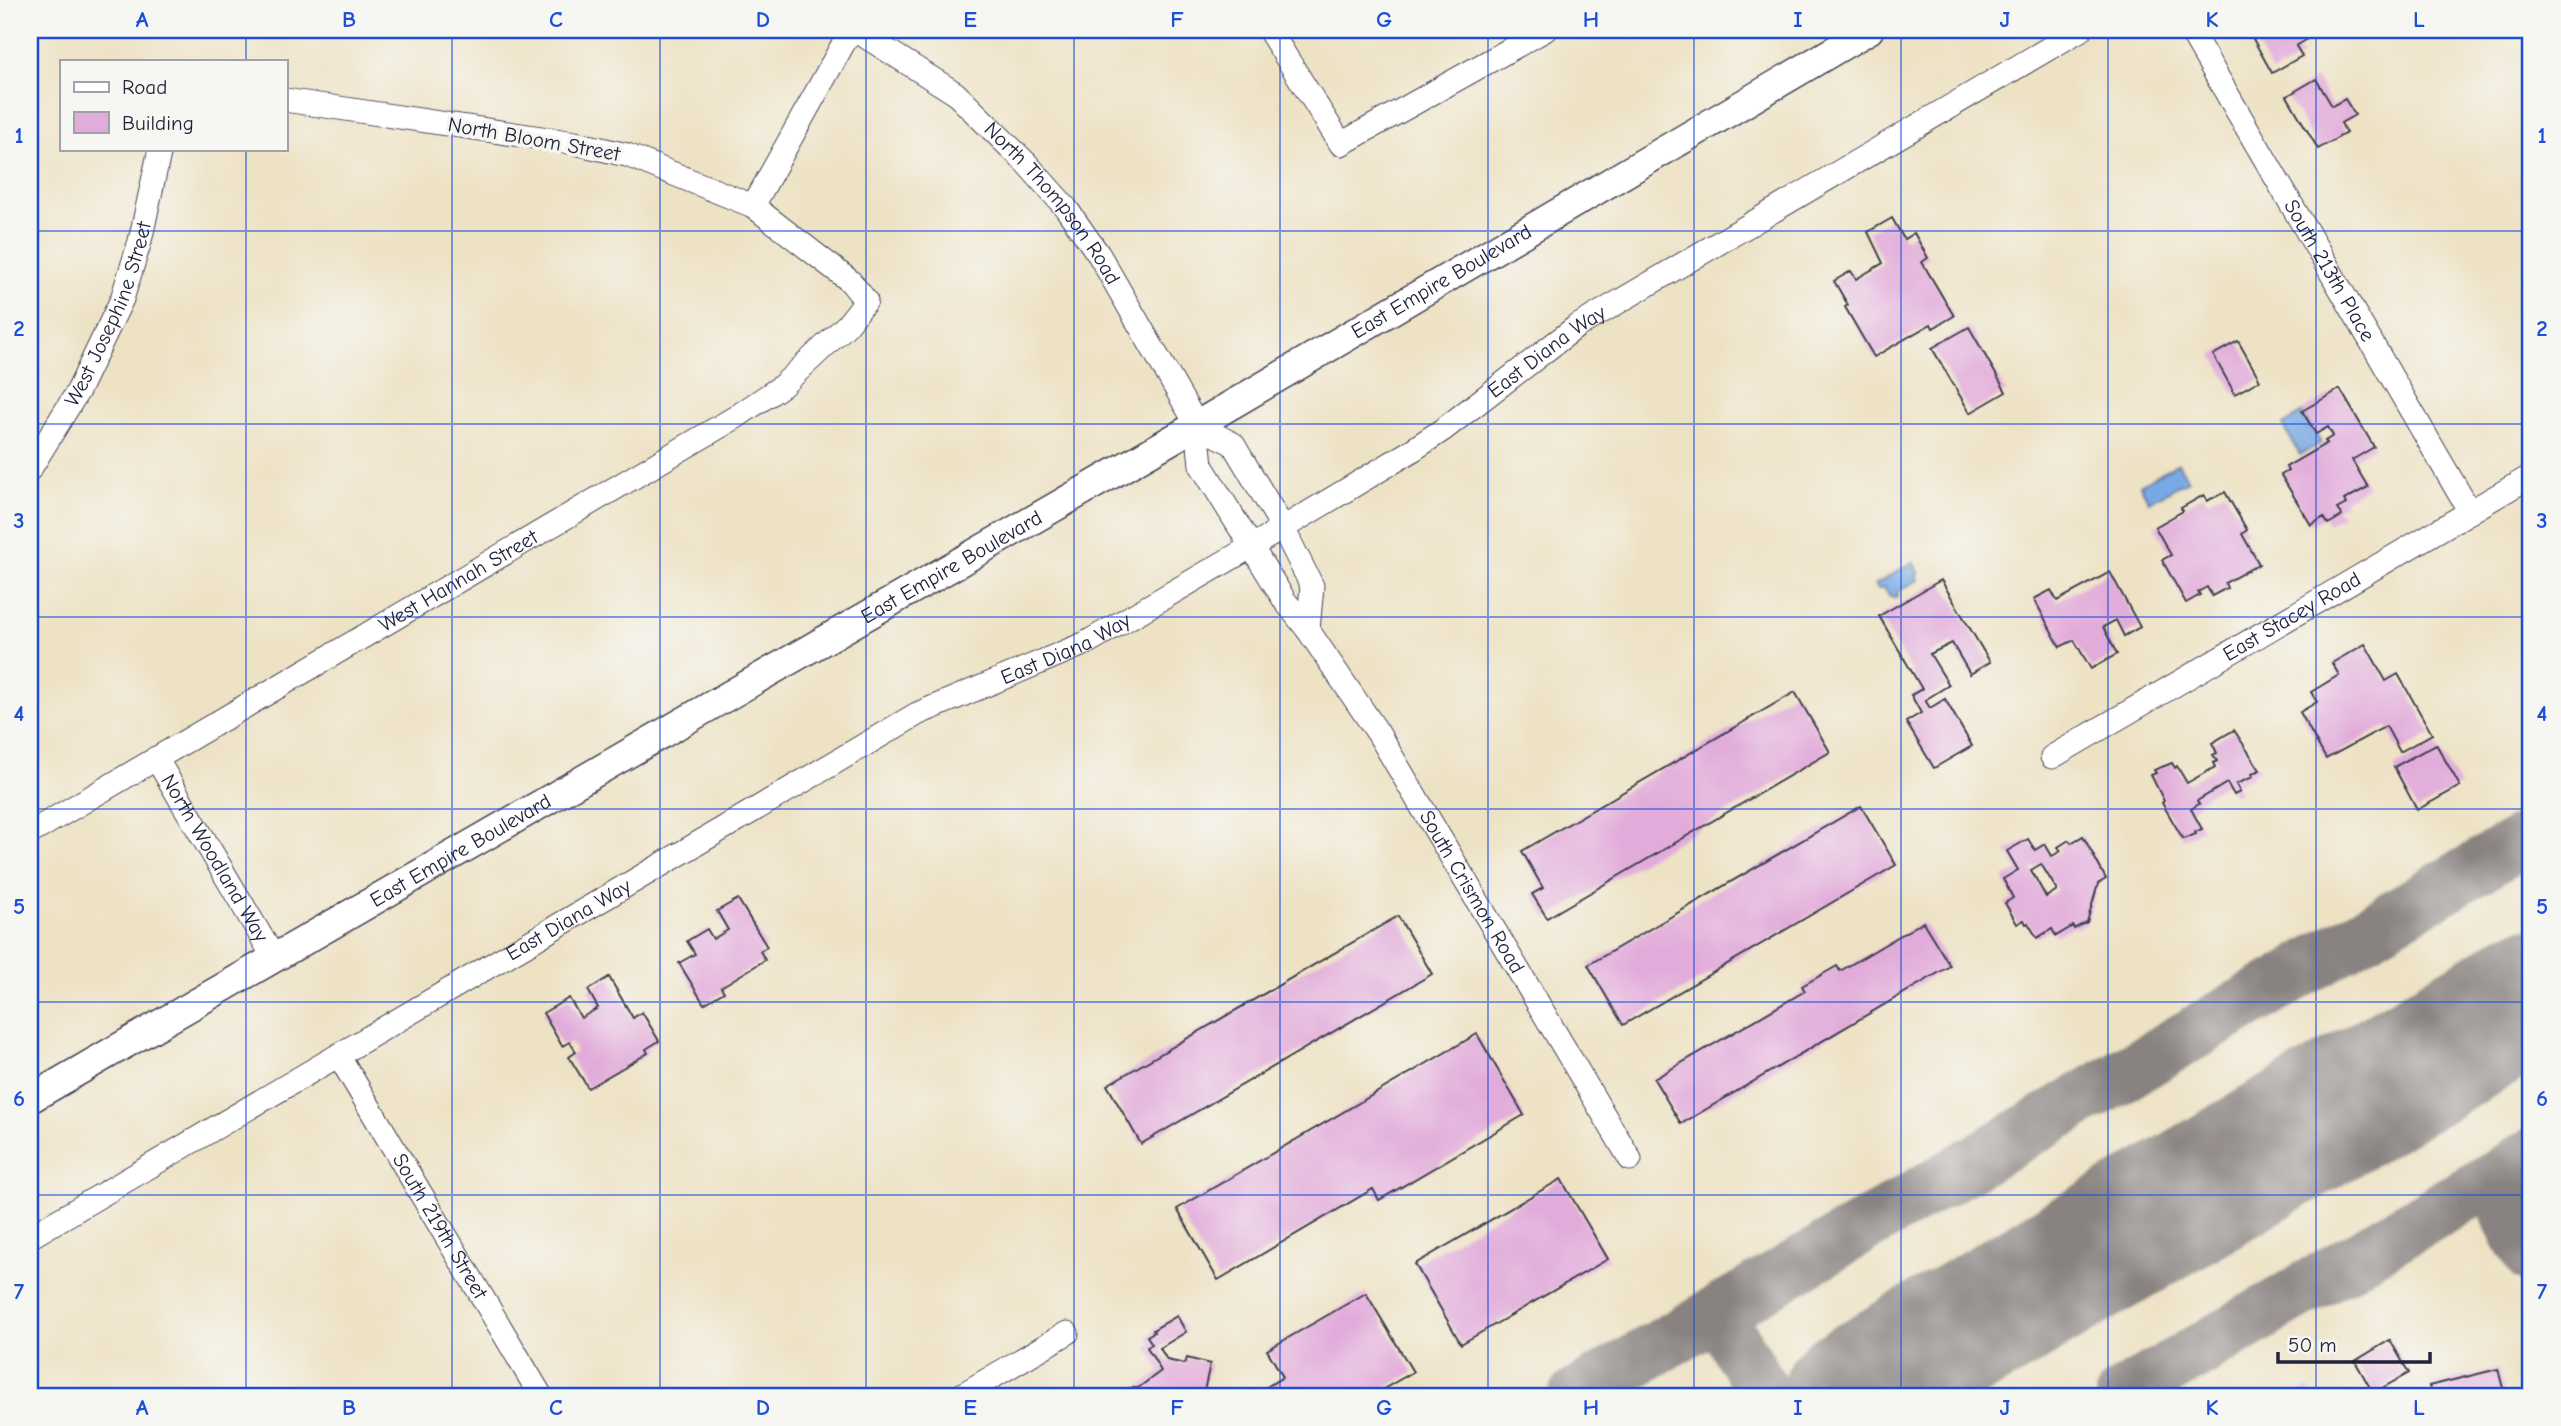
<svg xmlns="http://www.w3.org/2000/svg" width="2561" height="1426" viewBox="0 0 2561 1426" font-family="'Comic Neue',sans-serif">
<rect width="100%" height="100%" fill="#f6f6f2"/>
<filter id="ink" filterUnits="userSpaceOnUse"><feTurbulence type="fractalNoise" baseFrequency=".0143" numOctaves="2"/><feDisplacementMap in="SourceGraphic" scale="14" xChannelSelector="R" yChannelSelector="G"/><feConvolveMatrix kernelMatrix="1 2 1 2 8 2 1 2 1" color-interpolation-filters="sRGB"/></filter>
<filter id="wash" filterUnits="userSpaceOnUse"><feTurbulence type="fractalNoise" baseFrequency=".00686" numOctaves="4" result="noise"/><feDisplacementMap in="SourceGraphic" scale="28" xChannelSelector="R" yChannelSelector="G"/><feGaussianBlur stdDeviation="1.57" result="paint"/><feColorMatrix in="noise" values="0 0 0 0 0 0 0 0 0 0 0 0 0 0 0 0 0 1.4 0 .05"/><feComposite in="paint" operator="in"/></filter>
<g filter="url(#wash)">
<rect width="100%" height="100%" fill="#eee2c5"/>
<g fill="#79a9e4" stroke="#4e6690" stroke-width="2">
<path d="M 2303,413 L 2321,443 L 2300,455 L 2283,425 Z"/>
<path d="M 2178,463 L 2188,480 L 2149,502 L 2140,485 Z"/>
<path d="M 1913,562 L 1919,574 L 1916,576 L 1918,580 L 1897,592 L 1898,596 L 1894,598 L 1892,595 L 1889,596 L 1884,587 L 1878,589 L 1875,585 Z"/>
</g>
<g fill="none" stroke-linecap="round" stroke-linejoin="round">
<g stroke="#888280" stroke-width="54">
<path d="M 2517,1164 C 2494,1204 2511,1222 2531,1257"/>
<path d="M 1718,1313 L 1766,1396"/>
<path d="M 1575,1396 L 2531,836"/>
<path d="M 2122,1396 L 2531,1156"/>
</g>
<path stroke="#888280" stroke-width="136" d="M 1850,1396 L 2531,996"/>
</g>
<g id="blocks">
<g fill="#e2acda" fill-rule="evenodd">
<path d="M 2248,30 L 2300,30 L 2306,40 L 2296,46 L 2302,56 L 2272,73 Z"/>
<path d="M 2316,79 L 2332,106 L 2345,99 L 2355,115 L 2341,123 L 2346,133 L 2318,149 L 2287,96 Z"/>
<path d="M 1892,218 L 1904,239 L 1914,233 L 1928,258 L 1922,262 L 1954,316 L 1933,328 L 1931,324 L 1874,357 L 1845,307 L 1848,305 L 1834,281 L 1851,271 L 1856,279 L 1883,263 L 1868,232 Z"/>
<path d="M 1969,327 L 2006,392 L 1970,413 L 1932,348 Z"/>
<path d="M 2238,341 L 2260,380 L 2235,394 L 2213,355 Z"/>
<path d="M 2340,389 L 2374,447 L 2352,460 L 2368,487 L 2344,500 L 2346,504 L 2337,509 L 2342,516 L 2328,524 L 2324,517 L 2311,525 L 2281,475 L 2288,471 L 2286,467 L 2327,443 L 2325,441 L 2333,436 L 2328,427 L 2316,434 L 2302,411 Z"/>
<path d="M 2225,492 L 2247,530 L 2242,534 L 2259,564 L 2225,583 L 2227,588 L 2212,596 L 2207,587 L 2198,592 L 2200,595 L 2186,603 L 2162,560 L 2171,555 L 2155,527 L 2183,511 L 2181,508 L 2204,495 L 2207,501 Z"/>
<path d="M 2110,572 L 2140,627 L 2124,636 L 2116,620 L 2103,627 L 2117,654 L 2091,669 L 2074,640 L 2060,647 L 2034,599 L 2051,590 L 2057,601 Z"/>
<path d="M 1941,580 L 1990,662 L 1970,674 L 1952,643 L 1930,654 L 1949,685 L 1925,700 L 1930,708 L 1945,699 L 1972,746 L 1934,768 L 1906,722 L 1921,713 L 1911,695 L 1922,689 L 1879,616 Z"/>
<path d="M 2365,644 L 2386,681 L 2398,674 L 2432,734 L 2400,752 L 2386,726 L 2326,759 L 2300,712 L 2317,702 L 2311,692 L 2339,675 L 2332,663 Z"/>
<path d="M 1795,692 L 1830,752 L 1547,918 L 1532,894 L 1543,888 L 1522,851 Z"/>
<path d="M 2234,730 L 2260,770 L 2252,774 L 2253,777 L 2236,784 L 2240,792 L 2234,795 L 2227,783 L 2197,801 L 2199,804 L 2191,809 L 2202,829 L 2195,832 L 2196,834 L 2183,839 L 2162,803 L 2164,801 L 2151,775 L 2156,773 L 2154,770 L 2172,763 L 2175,768 L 2177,766 L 2187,783 L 2215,767 L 2213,763 L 2217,761 L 2213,755 L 2217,753 L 2212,743 Z"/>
<path d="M 2436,744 L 2460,786 L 2417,810 L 2394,767 Z"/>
<path d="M 1861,806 L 1896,865 L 1623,1025 L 1588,965 Z"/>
<path d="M 2083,836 L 2106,879 L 2098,884 L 2087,922 L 2074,929 L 2073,926 L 2056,936 L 2052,929 L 2037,938 L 2028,923 L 2026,924 L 2024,920 L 2017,924 L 2005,903 L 2013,898 L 2003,879 L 2018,870 L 2007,851 L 2028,839 L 2035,850 L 2045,844 L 2052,856 L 2061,851 L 2058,847 L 2069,840 L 2071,843 ZM 2041,864 L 2057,890 L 2046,897 L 2031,870 Z"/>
<path d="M 738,899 L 767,947 L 760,951 L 765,960 L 721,987 L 724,992 L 704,1004 L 679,963 L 695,954 L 687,941 L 707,929 L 713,939 L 728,930 L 717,911 Z"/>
<path d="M 1398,916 L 1432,974 L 1141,1144 L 1107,1085 Z"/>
<path d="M 1923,922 L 1950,966 L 1681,1124 L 1654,1079 L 1805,991 L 1802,986 L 1837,966 L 1840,971 Z"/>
<path d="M 609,977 L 633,1018 L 642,1012 L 659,1041 L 646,1049 L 648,1053 L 588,1088 L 569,1057 L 576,1052 L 570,1042 L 562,1046 L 543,1013 L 569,998 L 581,1018 L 598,1008 L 588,990 Z"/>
<path d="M 1477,1034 L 1524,1115 L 1379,1200 L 1373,1189 L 1218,1280 L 1177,1209 Z"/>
<path d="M 1561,1179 L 1608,1259 L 1461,1344 L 1415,1264 Z"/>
<path d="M 1366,1293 L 1413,1372 L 1371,1396 L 1263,1396 L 1260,1391 L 1283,1377 L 1267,1350 Z"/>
<path d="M 1177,1316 L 1186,1332 L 1160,1348 L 1167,1360 L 1185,1364 L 1187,1358 L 1210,1364 L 1204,1391 L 1212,1396 L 1125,1396 L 1129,1388 L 1138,1388 L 1161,1371 L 1147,1347 L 1152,1344 L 1147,1336 L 1154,1332 L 1153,1330 Z"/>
<path d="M 2390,1340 L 2409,1373 L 2373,1393 L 2355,1361 Z"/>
<path d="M 2498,1369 L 2505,1396 L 2432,1396 L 2429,1386 Z"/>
<path d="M 2308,1388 L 2313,1396 L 2293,1396 Z"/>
</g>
</g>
</g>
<g filter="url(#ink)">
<use href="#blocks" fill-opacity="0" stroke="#413f50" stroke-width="2"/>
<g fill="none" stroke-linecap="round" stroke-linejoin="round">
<g stroke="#413f50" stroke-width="25">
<g id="minor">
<path id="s1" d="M 855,30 L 955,93 L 1027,164 L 1066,208 L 1099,255 L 1197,425 L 1201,465 L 1285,601 L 1308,630 L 1378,733 L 1630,1159"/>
<path d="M 1269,30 L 1341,144 L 1545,30"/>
<path id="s2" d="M 2190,30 L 2470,512"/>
<path d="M 753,206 L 851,30"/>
<path d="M 1197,425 L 1233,444 L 1283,528 L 1312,586 L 1308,630"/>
<path id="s3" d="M 30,469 L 78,391 L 122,299 L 140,241 L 160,149"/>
<path id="s4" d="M 2052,757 L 2531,476"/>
<path id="s5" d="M 156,758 L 274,958"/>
<path id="s6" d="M 30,833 L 736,417 L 782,386 L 847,325 L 866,301 L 850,281 L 753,206 L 627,155 L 575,143 L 285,100"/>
<path id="s7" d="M 339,1056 L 541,1396"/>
<path id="s8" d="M 30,1237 L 917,714 L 1086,643 L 1283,528 L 1408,453 L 1444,429 L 1576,327 L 2080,30"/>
<path d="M 960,1396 L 1067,1333"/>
</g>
</g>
<g stroke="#413f50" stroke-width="31">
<g id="tertiary">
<path id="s9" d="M 30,1099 L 1197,425 L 1869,30"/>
</g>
</g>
<use href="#minor" stroke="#fff" stroke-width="23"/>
<use href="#tertiary" stroke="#fff" stroke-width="28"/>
</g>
</g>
<path fill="none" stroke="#1d4ed8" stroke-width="2" stroke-opacity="0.55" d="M 246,30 L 246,61M 452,30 L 452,1396M 660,30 L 660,1396M 866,30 L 866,1396M 1074,30 L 1074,1396M 1280,30 L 1280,1396M 1488,30 L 1488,1396M 1694,30 L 1694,1396M 1901,30 L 1901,1396M 2108,30 L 2108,1396M 2316,30 L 2316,1396M 246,149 L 246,1396M 30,231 L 2531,231M 30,424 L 2531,424M 30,617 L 2531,617M 30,809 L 2531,809M 30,1002 L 2531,1002M 30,1195 L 2531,1195"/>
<g text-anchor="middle" stroke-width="7" stroke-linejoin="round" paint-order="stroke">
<g font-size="21" fill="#22223b" stroke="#f6f6f2">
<text transform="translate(534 139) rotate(10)" y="7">North Bloom Street</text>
<text dy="7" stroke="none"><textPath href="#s1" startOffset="266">North Thompson Road</textPath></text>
<text dy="7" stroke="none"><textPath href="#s2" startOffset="278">South 213th Place</textPath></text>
<text dy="7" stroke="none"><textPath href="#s9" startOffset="1631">East Empire Boulevard</textPath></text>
<text dy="7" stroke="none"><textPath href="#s3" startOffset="175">West Josephine Street</textPath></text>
<text dy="7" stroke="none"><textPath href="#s8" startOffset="1759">East Diana Way</textPath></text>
<text dy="7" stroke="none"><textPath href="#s9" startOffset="1064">East Empire Boulevard</textPath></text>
<text dy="7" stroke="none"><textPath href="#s6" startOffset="497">West Hannah Street</textPath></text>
<text dy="7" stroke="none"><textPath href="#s4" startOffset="278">East Stacey Road</textPath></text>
<text dy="7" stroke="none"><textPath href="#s8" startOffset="1192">East Diana Way</textPath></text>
<text dy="7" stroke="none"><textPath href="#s9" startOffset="497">East Empire Boulevard</textPath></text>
<text dy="7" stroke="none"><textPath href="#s5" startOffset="116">North Woodland Way</textPath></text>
<text dy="7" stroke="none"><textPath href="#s1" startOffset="1078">South Crismon Road</textPath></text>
<text dy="7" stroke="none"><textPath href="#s8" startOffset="625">East Diana Way</textPath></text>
<text dy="7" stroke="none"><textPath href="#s7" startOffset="198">South 219th Street</textPath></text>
</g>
</g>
<rect width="2561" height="1426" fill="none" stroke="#f6f6f2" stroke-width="77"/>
<rect x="60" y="60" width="228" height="91" fill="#f6f6f2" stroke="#a1a1a9" stroke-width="2"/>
<rect x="74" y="82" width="35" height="10" fill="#ffffff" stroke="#a1a1a9" stroke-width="2"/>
<text x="122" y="94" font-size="21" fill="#22223b">Road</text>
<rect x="74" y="112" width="35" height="21" fill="#e2acda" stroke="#a1a1a9" stroke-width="2"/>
<text x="122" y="130" font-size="21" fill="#22223b">Building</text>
<path d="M2278 1352v10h152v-10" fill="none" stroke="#22223b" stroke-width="3.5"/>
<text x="2288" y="1352" font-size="21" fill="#22223b" stroke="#f6f6f2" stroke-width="5" paint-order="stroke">50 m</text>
<rect x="38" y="38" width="2484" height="1350" fill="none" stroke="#1d4ed8" stroke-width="2.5"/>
<g font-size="23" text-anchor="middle" font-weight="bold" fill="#1d4ed8">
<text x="142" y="27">A</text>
<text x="349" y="27">B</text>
<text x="556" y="27">C</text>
<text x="763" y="27">D</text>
<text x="970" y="27">E</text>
<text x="1177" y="27">F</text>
<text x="1384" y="27">G</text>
<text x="1591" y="27">H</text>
<text x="1798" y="27">I</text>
<text x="2005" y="27">J</text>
<text x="2212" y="27">K</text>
<text x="2419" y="27">L</text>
<text x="19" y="143">1</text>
<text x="2542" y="143">1</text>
<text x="19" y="336">2</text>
<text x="2542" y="336">2</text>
<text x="19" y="528">3</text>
<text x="2542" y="528">3</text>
<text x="19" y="721">4</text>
<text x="2542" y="721">4</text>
<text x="19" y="914">5</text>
<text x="2542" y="914">5</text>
<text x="19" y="1106">6</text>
<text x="2542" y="1106">6</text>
<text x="19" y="1299">7</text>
<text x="2542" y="1299">7</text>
<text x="142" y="1415">A</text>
<text x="349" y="1415">B</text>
<text x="556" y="1415">C</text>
<text x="763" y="1415">D</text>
<text x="970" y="1415">E</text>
<text x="1177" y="1415">F</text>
<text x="1384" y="1415">G</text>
<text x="1591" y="1415">H</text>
<text x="1798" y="1415">I</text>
<text x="2005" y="1415">J</text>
<text x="2212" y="1415">K</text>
<text x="2419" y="1415">L</text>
</g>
</svg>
